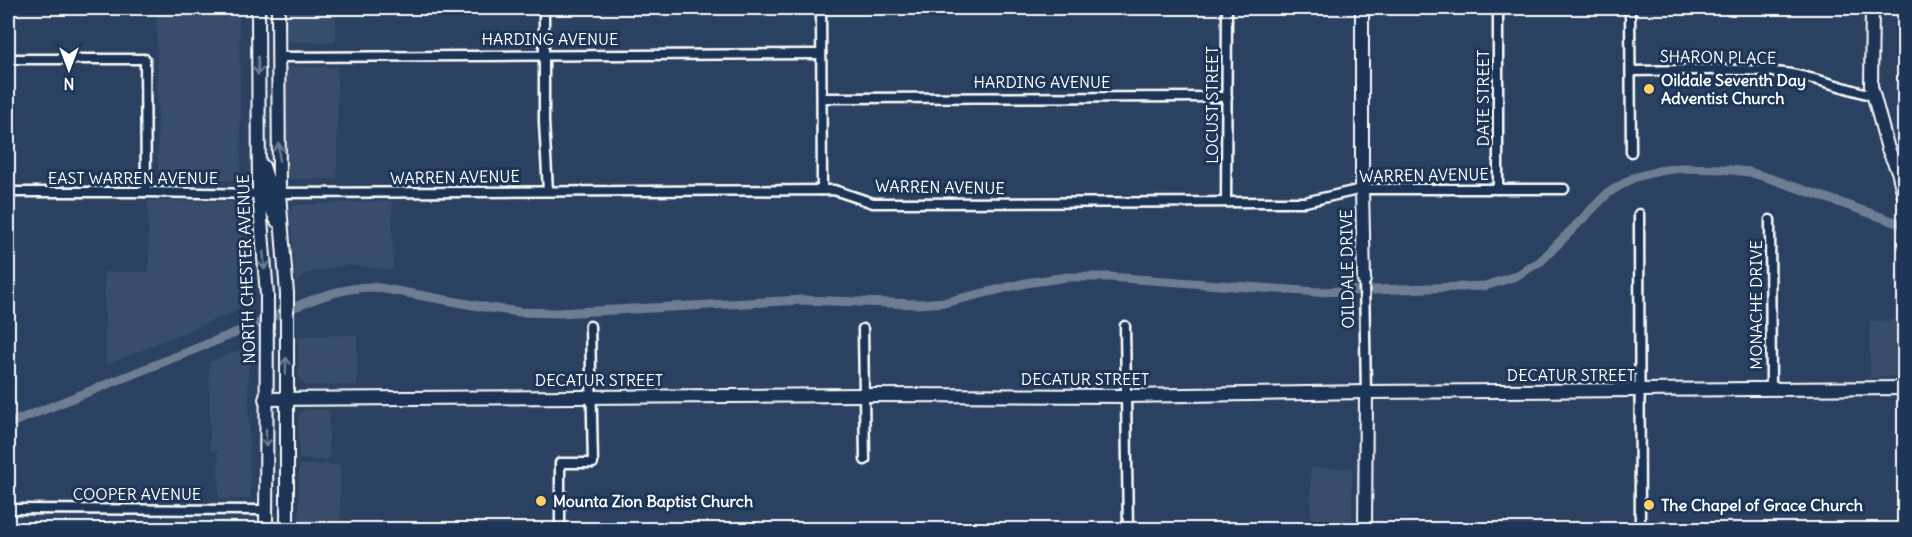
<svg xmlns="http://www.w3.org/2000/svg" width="1912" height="537" viewBox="0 0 1912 537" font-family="Delius,sans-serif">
<rect width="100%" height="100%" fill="#2a4161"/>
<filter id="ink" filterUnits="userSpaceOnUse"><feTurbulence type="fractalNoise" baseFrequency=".0167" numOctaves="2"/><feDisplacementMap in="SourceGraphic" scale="12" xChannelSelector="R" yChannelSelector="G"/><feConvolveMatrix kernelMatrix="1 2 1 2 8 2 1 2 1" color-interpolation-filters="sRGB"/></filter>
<g filter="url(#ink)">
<g fill="#394e6c">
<path d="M 157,8 L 239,8 L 241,180 L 158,180 Z"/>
<path d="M 286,8 L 336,8 L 336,42 L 291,42 L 286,40 Z"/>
<path d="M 285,67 L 337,67 L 337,179 L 286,179 Z"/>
<path d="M 148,201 L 246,202 L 250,273 L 238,310 L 106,365 L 104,272 L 149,272 Z"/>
<path d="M 392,201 L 393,270 L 347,265 L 304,274 L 296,284 L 290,213 L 294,205 Z"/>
<path d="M 1896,320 L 1896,376 L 1870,377 L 1870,321 Z"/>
<path d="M 357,335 L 357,385 L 306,385 L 299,380 L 298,336 Z"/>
<path d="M 248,346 L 250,499 L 219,499 L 218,450 L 210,451 L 209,362 Z"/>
<path d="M 304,410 L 329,410 L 329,460 L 299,459 L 298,418 L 300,413 Z"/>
<rect x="299" y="465" width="41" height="56"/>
<path d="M 1311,468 L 1352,468 L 1352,528 L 1311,527 Z"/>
<path d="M 219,519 L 250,520 L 250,529 L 219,529 Z"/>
</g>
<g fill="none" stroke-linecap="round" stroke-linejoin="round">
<path stroke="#6d7d92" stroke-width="9" d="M 8,424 C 87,392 166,360 245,329 C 286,312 328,287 374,287 L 490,308 L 520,312 L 557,313 L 802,300 L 918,304 L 947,302 L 1026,283 L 1067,277 L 1109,277 L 1317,292 L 1485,286 L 1516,276 L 1541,261 L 1608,193 L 1633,178 L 1658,171 L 1682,168 L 1721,169 L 1749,172 L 1775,180 L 1904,225"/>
<g stroke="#fff" stroke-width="13">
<g id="street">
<path d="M 544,8 L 544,122 L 548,191"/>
<path d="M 821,8 L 822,190"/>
<path d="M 1630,8 L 1631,152"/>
<path d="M 279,57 L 821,54"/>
<path d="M 8,59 L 145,59 L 146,192"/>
<path d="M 1632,71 C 1680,71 1736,67 1784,73 C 1815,77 1844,88 1874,96"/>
<path d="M 822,98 L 1227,97"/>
<path d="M 1498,189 L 1498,8"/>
<path d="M 8,192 L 146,192 L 259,194"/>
<path d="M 279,193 L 834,190 L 873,203 L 1305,202 L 1362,189 L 1564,189"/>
<path d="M 1226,202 L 1227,8"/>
<path d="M 1639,214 L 1640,530"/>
<path d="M 1770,220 L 1771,390"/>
<path d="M 1364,280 L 1366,392"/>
<path d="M 1125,326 L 1128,530"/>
<path d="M 863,329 L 865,460"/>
<path d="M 8,509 L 266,510"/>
<path d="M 560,530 L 560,463 L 593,463 L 590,326"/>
</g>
</g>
<g stroke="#fff" stroke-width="16">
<g id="secondary">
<path d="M 258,8 L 259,194 L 267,295 L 266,530"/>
<path d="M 278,8 L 279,193 L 287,294 L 287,530"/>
<path d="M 1362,8 L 1362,189 L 1364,280"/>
<path d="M 1872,8 L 1871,86 L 1888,149 L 1898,171 L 1904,196"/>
<path d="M 263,166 L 269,185 L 273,192 L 279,193"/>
<path d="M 259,194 L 265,195 L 277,221"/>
<path d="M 265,399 L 865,395 L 1126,396 L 1366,392 L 1904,388"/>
<path d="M 1365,530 L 1366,392"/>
</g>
</g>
<use href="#street" stroke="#1d3557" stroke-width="8"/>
<use href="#secondary" stroke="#1d3557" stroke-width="12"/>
</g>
<defs><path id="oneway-shaft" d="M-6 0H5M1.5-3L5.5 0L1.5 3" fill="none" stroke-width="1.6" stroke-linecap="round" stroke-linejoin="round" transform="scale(1.5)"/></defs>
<g stroke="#6c7c92">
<use href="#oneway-shaft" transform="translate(258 66) rotate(90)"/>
<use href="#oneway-shaft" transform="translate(279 152) rotate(-90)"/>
<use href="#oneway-shaft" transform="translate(264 261) rotate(85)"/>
<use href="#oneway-shaft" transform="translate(286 366) rotate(-89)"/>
<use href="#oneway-shaft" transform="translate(266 438) rotate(90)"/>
</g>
</g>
<g fill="#ffd166" stroke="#1d3557" stroke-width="2">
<circle cx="1649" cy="89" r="6"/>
<circle cx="541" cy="501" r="6"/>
<circle cx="1649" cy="505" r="6"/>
</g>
<g text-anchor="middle" stroke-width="6" stroke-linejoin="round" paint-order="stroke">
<g font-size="16" fill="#fff" stroke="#1d3557">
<text x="550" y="45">HARDING AVENUE</text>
<text transform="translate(1718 57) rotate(1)" y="6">SHARON PLACE</text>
<text x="1042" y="88">HARDING AVENUE</text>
<text transform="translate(1483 98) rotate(-90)" y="6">DATE STREET</text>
<text transform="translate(1212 105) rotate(-90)" y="6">LOCUST STREET</text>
<text transform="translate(1424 175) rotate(-1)" y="6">WARREN AVENUE</text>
<text transform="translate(455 177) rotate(-1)" y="6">WARREN AVENUE</text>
<text x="133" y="184">EAST WARREN AVENUE</text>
<text transform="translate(940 187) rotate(1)" y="6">WARREN AVENUE</text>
<text transform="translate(246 269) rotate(-92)" y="6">NORTH CHESTER AVENUE</text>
<text transform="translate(1347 269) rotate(-91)" y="6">OILDALE DRIVE</text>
<text transform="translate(1756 305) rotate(-90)" y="6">MONACHE DRIVE</text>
<text x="1571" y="381">DECATUR STREET</text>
<text x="1085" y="385">DECATUR STREET</text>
<text x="599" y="386">DECATUR STREET</text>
<text x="137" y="500">COOPER AVENUE</text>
</g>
<g font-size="16" font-weight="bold" fill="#fff" stroke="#1d3557" text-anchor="start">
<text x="1661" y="86">Oildale Seventh Day<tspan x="1661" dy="18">Adventist Church</tspan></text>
<text x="553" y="507">Mounta Zion Baptist Church</text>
<text x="1661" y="511">The Chapel of Grace Church</text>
</g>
</g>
<rect width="1912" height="537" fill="none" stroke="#1d3557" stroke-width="30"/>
<rect x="15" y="15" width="1882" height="507" fill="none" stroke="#fff" stroke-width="2" filter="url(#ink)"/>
<g transform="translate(69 69) rotate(180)" stroke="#1d3557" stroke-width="4.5" paint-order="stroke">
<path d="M0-4.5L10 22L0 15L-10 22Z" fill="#ffffff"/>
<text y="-9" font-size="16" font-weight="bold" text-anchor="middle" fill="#ffffff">N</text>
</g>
</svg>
